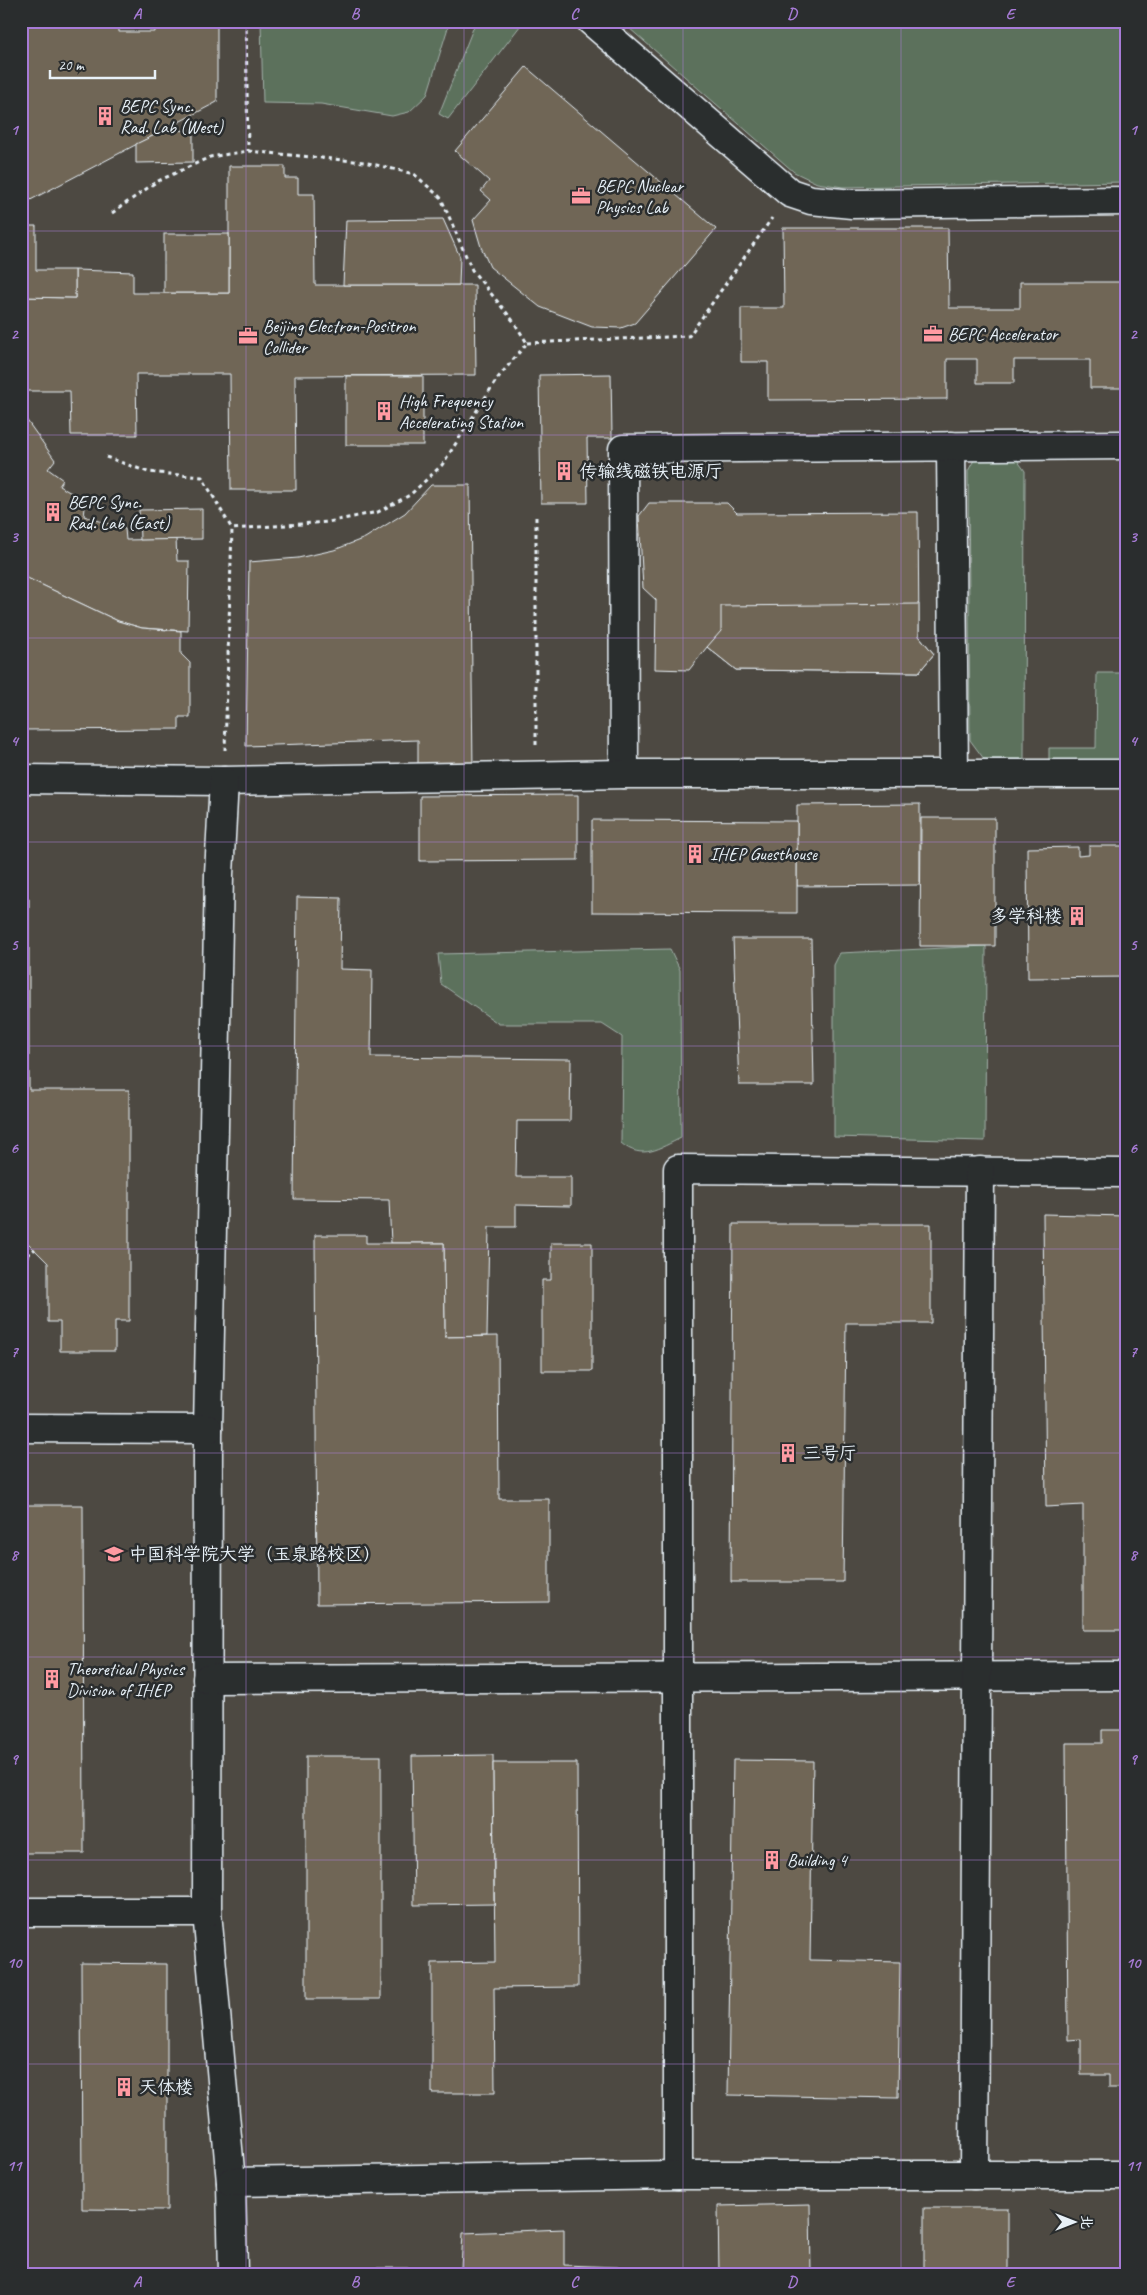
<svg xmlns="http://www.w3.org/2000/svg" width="1147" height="2295" viewBox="0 0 1147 2295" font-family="Caveat,'LXGW WenKai TC',sans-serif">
<rect width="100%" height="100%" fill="#3f3e3a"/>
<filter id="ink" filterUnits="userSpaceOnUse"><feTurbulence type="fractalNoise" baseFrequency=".02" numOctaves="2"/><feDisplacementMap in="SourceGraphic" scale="10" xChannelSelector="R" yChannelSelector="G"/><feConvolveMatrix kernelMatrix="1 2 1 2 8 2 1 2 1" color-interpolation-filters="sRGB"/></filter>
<g filter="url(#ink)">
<rect fill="#4e4a43" x="21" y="21" width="1105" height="2253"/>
<g fill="#5c715c" stroke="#a2b1aa">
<path d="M 261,21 L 450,21 L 427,95 L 409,112 L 392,116 L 321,104 L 263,103 Z"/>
<path d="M 476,21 L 524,21 L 448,119 L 439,114 Z"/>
<path d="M 621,21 L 1126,21 L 1126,182 L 843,187 L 817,183 L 794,172 Z"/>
<path d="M 974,460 L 1017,460 L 1025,471 L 1024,759 L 984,759 L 970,740 L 968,471 Z"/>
<path d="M 1097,673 L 1126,673 L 1126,763 L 1049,763 L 1049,748 L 1096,748 Z"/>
<path d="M 986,946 L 985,1141 L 834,1137 L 834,965 L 840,953 Z"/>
<path d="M 670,949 L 680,970 L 681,1138 C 660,1148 642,1161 621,1143 L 622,1037 L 602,1024 L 499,1024 L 441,984 L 438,954 Z"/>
</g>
<g fill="#706657" stroke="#e8f1f8">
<path d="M 21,21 L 119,21 L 119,32 L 155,32 L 155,21 L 217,21 L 217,102 L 21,205 Z"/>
<path d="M 526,67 L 716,229 L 635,323 L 621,328 L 592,327 L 540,307 L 490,267 L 481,247 L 473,220 L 491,200 L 481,191 L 489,181 L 455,151 Z"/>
<path d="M 193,130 L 193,162 L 136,163 L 136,144 L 163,131 Z"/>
<path d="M 229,166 L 285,166 L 285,178 L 298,178 L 298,194 L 314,194 L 315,285 L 475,285 L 476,375 L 295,376 L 296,490 L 231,490 L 230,374 L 136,374 L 137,435 L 71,435 L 70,391 L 21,391 L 21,297 L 75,298 L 75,270 L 133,272 L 133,293 L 229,293 Z"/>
<path d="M 443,219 L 460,257 L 459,285 L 343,285 L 346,220 Z"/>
<path d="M 21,226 L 36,226 L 36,270 L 75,270 L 75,298 L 21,297 Z"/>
<path d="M 783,228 L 948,228 L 949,308 L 1020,308 L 1020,282 L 1126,282 L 1126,388 L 1090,388 L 1090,360 L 1014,360 L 1014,383 L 977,383 L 977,359 L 947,359 L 947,399 L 768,400 L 768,362 L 741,362 L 741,308 L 784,308 Z"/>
<rect x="164" y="234" width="65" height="59"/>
<path d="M 611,374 L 612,438 L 587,438 L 588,503 L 541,503 L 539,375 Z"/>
<rect x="346" y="376" width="77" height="69"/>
<path d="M 21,391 L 23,391 L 23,415 L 55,460 L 48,469 L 63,480 L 59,486 L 73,494 L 70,502 L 85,508 L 84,516 L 125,529 L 126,540 L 176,539 L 177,561 L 189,561 L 188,631 L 142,628 L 118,621 L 21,575 Z"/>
<path d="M 431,485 L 470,485 L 473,773 L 418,773 L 418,740 L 246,746 L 249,562 L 298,558 L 334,550 L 365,538 L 405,513 Z"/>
<path d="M 649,503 L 727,503 L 737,513 L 918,512 L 919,636 L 934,654 L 919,672 L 736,670 L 707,647 L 689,670 L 655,669 L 656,600 L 643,588 L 639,516 Z"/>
<path d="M 202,509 L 202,539 L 140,540 L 139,510 Z"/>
<path d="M 21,575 L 118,621 L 142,628 L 181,631 L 181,654 L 190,663 L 190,717 L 179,717 L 179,729 L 21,730 Z"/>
<path d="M 919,604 L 919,636 L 934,654 L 919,672 L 736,670 L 707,647 L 721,631 L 721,606 Z"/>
<path d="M 578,795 L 578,860 L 420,861 L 420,796 Z"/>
<path d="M 920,804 L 920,885 L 797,886 L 797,805 Z"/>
<path d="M 921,818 L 995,818 L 995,946 L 920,946 Z"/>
<path d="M 592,820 L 797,821 L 797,913 L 592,912 Z"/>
<path d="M 1089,846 L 1126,846 L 1126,977 L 1028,978 L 1027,848 L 1078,847 L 1078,856 L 1089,855 Z"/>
<path d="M 297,897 L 341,898 L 340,969 L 372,970 L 371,1057 L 571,1059 L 570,1121 L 517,1121 L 516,1177 L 571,1177 L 571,1206 L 516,1205 L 516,1227 L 489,1227 L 487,1336 L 445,1337 L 444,1243 L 391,1243 L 389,1200 L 294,1199 Z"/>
<path d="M 21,899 L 29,899 L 29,1090 L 129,1090 L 129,1321 L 115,1321 L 115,1351 L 60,1351 L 60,1322 L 48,1322 L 48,1263 L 25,1240 L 25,1126 L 21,1126 Z"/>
<path d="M 733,939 L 811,939 L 814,1085 L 739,1085 Z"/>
<path d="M 1043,1214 L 1126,1216 L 1126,1630 L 1083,1630 L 1083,1505 L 1046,1507 Z"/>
<path d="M 733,1224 L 931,1224 L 931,1323 L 846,1323 L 843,1582 L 731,1582 Z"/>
<path d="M 315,1235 L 366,1235 L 366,1243 L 444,1243 L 445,1337 L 498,1336 L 499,1499 L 549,1499 L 549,1602 L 317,1604 Z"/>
<path d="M 551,1243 L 592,1243 L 592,1371 L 542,1371 L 542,1280 L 551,1280 Z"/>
<path d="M 21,1505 L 83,1505 L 84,1853 L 21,1853 Z"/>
<path d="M 1102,1730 L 1126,1730 L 1126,2088 L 1109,2088 L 1109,2075 L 1081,2075 L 1081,2039 L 1068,2040 L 1066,1743 L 1102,1743 Z"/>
<path d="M 493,1755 L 494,1904 L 414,1905 L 412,1756 Z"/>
<rect x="306" y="1756" width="75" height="243"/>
<path d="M 733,1760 L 813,1761 L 810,1960 L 900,1962 L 898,2098 L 728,2095 Z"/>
<path d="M 493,1763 L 577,1763 L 578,1987 L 494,1988 L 495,2093 L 432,2093 L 432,1963 L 495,1962 Z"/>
<path d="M 81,1963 L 167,1964 L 167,2210 L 82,2209 Z"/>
<path d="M 810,2204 L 811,2274 L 719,2274 L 718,2206 Z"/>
<rect x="924" y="2208" width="84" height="66"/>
<path d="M 564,2229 L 564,2265 L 643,2268 L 643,2274 L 371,2274 L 371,2268 L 461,2268 L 463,2233 Z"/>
</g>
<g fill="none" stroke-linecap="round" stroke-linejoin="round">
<g stroke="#e8f1f8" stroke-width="31">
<g id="minor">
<path d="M 591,21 L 790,193 L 811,200 L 852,204 L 1126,201"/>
<path d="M 951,446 L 954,774"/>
<path d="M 624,774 L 623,449 L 1126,445"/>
<path d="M 21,779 L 224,781 L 624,774 L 1126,774"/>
<path d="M 224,781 L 219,874 L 208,1429 L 207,1912 L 231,2182 L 233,2274"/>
<path d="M 21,1428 L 208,1429"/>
<path d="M 207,1679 L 1126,1676"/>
<path d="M 21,1912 L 207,1912"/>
<path d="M 678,2175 L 678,1169 L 1126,1173"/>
<path d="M 974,2175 L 980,1171"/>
<path d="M 231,2182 L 678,2175 L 1126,2175"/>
</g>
</g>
<g stroke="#e8f1f8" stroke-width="3" stroke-dasharray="4 4" stroke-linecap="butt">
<path d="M 246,21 L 248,151"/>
<path d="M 112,213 L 156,182 L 210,157 L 248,151 L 364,162 L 414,174 L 441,198 L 472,270 L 514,322 L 527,343 L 497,379 L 442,465 L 410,495 L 378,512 L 328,522 L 232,529 L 225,750"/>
<path d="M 527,343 L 689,336 L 772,218"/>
<path d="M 106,457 L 148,472 L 202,477 L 232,529"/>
<path d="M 536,517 L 536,745"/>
<path d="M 21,1261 L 35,1249"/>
</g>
<use href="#minor" stroke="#2a2d2e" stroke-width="28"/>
</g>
</g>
<path fill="none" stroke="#a77bd6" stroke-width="1" stroke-opacity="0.55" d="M 246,21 L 246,2274M 464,21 L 464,2274M 683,21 L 683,2274M 901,21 L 901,2274M 21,231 L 1126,231M 21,435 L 1126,435M 21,638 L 1126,638M 21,842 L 1126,842M 21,1046 L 1126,1046M 21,1249 L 1126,1249M 21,1453 L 1126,1453M 21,1657 L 1126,1657M 21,1860 L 1126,1860M 21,2064 L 1126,2064"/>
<defs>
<g id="building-bare" transform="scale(1.5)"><path d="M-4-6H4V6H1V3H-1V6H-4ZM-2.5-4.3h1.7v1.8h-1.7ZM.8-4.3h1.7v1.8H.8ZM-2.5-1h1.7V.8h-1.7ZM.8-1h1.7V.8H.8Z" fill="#ff9aa2" stroke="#2a2d2e" stroke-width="2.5" paint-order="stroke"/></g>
<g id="office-bare" transform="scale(1.5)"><path d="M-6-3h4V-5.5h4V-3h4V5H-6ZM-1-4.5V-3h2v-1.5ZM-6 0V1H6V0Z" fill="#ff9aa2" stroke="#2a2d2e" stroke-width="2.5" paint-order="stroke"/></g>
<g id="university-bare" transform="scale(1.5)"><path d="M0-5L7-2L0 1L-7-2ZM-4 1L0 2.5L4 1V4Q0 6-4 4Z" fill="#ff9aa2" stroke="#2a2d2e" stroke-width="2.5" paint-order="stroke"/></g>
</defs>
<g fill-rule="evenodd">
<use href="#building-bare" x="105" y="116"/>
<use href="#office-bare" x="581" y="196"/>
<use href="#office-bare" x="933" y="334"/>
<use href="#office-bare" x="248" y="336"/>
<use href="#building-bare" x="384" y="411"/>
<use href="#building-bare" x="564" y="471"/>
<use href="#building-bare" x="53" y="512"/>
<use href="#building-bare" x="695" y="854"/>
<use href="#building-bare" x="1077" y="916"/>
<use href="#building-bare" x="788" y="1453"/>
<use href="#university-bare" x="114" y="1554"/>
<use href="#building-bare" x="52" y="1679"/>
<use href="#building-bare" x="772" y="1860"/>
<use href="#building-bare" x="124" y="2087"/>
</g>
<g text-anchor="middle" stroke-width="5" stroke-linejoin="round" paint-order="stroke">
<g font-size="18" fill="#e8f1f8" stroke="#2a2d2e" text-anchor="start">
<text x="120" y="112">BEPC Sync.<tspan x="120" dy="21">Rad. Lab (West)</tspan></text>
<text x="596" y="192">BEPC Nuclear<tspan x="596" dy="21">Physics Lab</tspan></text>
<text x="263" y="332">Beijing Electron-Positron<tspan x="263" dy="21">Collider</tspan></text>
<text x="948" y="340">BEPC Accelerator</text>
<text x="399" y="407">High Frequency<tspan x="399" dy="21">Accelerating Station</tspan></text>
<text x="579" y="477">传输线磁铁电源厅</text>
<text x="68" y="508">BEPC Sync.<tspan x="68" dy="21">Rad. Lab (East)</tspan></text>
<text x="710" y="860">IHEP Guesthouse</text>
<text x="1062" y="922" text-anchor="end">多学科楼</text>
<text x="803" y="1459">三号厅</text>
<text x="129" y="1560">中国科学院大学（玉泉路校区）</text>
<text x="67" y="1675">Theoretical Physics<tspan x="67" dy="21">Division of IHEP</tspan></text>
<text x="787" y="1866">Building 4</text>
<text x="139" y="2093">天体楼</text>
</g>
</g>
<rect width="1147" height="2295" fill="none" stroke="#2a2d2e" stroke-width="55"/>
<g transform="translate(1074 2222) rotate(90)" stroke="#2a2d2e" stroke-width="4" paint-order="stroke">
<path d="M0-4L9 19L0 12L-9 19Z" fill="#e8f1f8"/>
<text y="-8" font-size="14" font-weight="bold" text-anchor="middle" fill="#e8f1f8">北</text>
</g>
<path d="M50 70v8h105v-8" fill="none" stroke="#e8f1f8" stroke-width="2.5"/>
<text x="58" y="70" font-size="15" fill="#e8f1f8" stroke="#2a2d2e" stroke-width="4" paint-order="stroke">20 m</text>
<rect x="28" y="28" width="1092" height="2240" fill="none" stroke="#a77bd6" stroke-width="2"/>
<g font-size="16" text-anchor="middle" font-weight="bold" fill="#a77bd6">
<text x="137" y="19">A</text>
<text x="355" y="19">B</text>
<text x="574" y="19">C</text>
<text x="792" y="19">D</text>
<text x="1010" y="19">E</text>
<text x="14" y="135">1</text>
<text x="1133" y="135">1</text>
<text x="14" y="339">2</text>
<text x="1133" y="339">2</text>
<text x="14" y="542">3</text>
<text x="1133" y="542">3</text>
<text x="14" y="746">4</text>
<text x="1133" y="746">4</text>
<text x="14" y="950">5</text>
<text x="1133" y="950">5</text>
<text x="14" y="1153">6</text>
<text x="1133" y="1153">6</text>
<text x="14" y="1357">7</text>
<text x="1133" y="1357">7</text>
<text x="14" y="1560">8</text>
<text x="1133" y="1560">8</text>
<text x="14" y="1764">9</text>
<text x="1133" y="1764">9</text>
<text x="14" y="1968">10</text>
<text x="1133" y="1968">10</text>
<text x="14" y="2171">11</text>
<text x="1133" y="2171">11</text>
<text x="137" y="2287">A</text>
<text x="355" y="2287">B</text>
<text x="574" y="2287">C</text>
<text x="792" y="2287">D</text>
<text x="1010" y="2287">E</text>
</g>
</svg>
